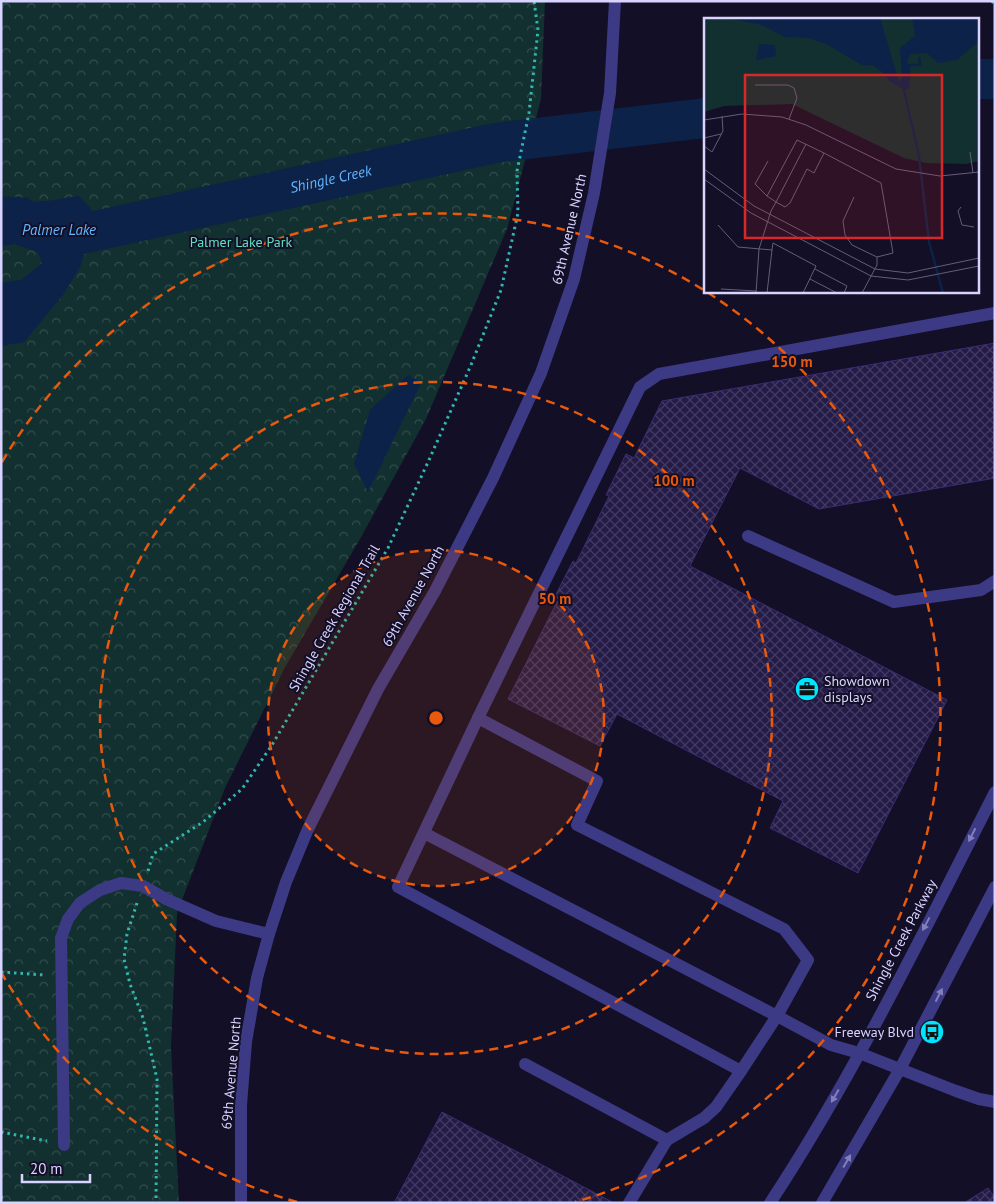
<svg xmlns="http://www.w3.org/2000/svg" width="996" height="1204" viewBox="0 0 996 1204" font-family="'PT Sans',sans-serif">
<defs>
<pattern id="park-crowns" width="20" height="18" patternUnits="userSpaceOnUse" patternTransform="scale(1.25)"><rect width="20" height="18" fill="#12302f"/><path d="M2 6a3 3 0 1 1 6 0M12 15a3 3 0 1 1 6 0" fill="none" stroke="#344d4e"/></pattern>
<pattern id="building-cross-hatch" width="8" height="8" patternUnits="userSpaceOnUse" patternTransform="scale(1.25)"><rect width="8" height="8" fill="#241b47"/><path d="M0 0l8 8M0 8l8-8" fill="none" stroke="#433b63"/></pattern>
</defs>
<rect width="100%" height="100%" fill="#130f26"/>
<path fill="url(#park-crowns)" d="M 1,1 L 545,1 L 541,99 L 507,229 L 426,419 L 360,539 L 284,669 L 225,788 L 177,913 L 171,1047 L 179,1203 L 1,1203 Z"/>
<g fill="#0c2248">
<path d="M 79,196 L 92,210 L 92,229 L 80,267 L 63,295 L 24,342 L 1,346 L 1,283 L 21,280 L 42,263 L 38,252 L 15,244 L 1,246 L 1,204 L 48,201 Z"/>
<path d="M 408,375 L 421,383 L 368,492 L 354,464 L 370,410 Z"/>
</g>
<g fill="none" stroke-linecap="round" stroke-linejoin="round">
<path stroke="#0c2248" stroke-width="7" d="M 1,200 L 26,201 L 33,207"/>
<g stroke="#0c2248" stroke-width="40">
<path d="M 977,79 L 995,79"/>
<path id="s1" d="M 68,237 L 495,143 L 705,118"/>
</g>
</g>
<g fill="url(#building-cross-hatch)" stroke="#3b2d73">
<path d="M 995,343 L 995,478 L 819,509 L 740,468 L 690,566 L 947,700 L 858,873 L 770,828 L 783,801 L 617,714 L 600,746 L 508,699 L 557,602 L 553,600 L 573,561 L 576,563 L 609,496 L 606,495 L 626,454 L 634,458 L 662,401 Z"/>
<path d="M 442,1112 L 614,1203 L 394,1203 Z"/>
<path d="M 988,1188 L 995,1198 L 995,1203 L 964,1203 Z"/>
</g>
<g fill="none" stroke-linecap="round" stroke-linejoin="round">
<g stroke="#2fb8b0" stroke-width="3" stroke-dasharray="2.5 4" stroke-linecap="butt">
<path d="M 992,1 L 995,5"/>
<path d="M 148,871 L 153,854 L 203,822 L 242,789 L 272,745 L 388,548 L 429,460 L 471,365 L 501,290 L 518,213 L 517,171 L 529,113 L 538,30 L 534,1"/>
<path d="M 137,903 L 127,934 L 124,959 L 130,984 L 143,1018 L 157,1079 L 156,1203"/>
<path d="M 1,972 L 45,975"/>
<path d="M 1,1132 L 47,1141"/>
<path d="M 1,1196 L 3,1203"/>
</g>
<g stroke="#3d3a85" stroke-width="12">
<path d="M 748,536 L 894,602 L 981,590 L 995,581"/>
<path d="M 478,718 L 640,387 L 659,374 L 995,313"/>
<path d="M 424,833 L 777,1016 L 741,1071 L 398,887 L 478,718 L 597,781 L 577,825 L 784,929 L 808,960 L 777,1016 L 831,1045 L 859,1053"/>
<path d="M 525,1064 L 667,1140 L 704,1118 L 716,1107 L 741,1071"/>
<path d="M 64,1145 L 61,938 L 68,919 L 80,903 L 100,890 L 121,883 L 143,886 L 166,899 L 216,921 L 269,934"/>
<path d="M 629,1203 L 667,1140"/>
</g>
<path stroke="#3d3a85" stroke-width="12" d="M 859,1053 L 956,1091 L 979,1099 L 995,1102"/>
<g stroke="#3d3a85" stroke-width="12">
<path d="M 241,1203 L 241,1105 L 246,1042 L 257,978 L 269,934 L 286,882 L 308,829 L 378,689 L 435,591 L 493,478 L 541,373 L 574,279 L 594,193 L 610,93 L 615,1"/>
<path d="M 770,1203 C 856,1072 924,931 995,792"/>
<path d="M 822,1203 L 900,1069 L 995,887"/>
</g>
</g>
<defs><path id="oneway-solid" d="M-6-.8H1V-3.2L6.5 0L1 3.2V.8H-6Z" transform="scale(1.25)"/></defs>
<g fill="#837fbc">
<use href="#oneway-solid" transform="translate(972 835) rotate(117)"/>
<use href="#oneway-solid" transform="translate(926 924) rotate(118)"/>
<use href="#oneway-solid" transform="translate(939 995) rotate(-63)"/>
<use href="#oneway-solid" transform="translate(835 1096) rotate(120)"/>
<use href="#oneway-solid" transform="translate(847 1161) rotate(-60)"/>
</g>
<circle cx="436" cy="718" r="168" fill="#e8590c" fill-opacity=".12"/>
<g fill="none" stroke="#e8590c" stroke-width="2.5" stroke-dasharray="9 6">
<circle cx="436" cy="718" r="168"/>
<circle cx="436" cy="718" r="336"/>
<path d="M297 1202A504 504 0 0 1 2 974M2 462A504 504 0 1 1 575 1202"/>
</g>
<defs>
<g id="office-disc" transform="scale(1.25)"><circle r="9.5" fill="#00e5ff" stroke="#130f26"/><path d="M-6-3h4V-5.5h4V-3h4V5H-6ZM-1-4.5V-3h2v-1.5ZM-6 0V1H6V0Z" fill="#111"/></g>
<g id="bus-disc" transform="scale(1.25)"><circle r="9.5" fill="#00e5ff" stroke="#130f26"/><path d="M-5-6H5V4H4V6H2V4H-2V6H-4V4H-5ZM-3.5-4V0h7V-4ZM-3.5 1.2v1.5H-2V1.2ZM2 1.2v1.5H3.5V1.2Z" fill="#111"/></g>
</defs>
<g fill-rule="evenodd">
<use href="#office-disc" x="807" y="689"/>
<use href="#bus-disc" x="932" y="1032"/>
</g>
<g text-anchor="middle" stroke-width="4" stroke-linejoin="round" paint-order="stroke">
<g font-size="14" fill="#d9d4ff" stroke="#130f26">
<text transform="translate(569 229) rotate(-77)" y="5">69th Avenue North</text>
<text transform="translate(413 596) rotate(-61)" y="5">69th Avenue North</text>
<text transform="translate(334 618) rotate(-60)" y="5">Shingle Creek Regional Trail</text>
<text transform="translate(901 940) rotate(-62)" y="5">Shingle Creek Parkway</text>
<text transform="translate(231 1073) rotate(-85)" y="5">69th Avenue North</text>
</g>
<g font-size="14" fill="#5fe0c0" stroke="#130f26">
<text x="241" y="247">Palmer Lake Park</text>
</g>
<g font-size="14" fill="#d9d4ff" stroke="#130f26" text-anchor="start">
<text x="824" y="686">Showdown<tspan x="824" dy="16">displays</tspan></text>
<text x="914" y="1037" text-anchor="end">Freeway Blvd</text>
</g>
<g font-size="15" font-style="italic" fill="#62b6ff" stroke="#130f26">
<text dy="5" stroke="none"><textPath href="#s1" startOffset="269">Shingle Creek</textPath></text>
<text x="59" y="235">Palmer Lake</text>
</g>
</g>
<g transform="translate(704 18)">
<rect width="275" height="275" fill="#130f26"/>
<path d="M 0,0 L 275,0 L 275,143 L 262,146 L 222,145 L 200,140 L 88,86 L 20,88 L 0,94 Z" fill="#12302f"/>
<path d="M 24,0 L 176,0 L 195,64 L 198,59 L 196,30 L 211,18 L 208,0 L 275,0 L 275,23 L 253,42 L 234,45 L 223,35 L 207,36 L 203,44 L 206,70 L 201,72 L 185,63 L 175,48 L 158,47 L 122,26 L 105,20 L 81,19 L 58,7 ZM 55,26 L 71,27 L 72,38 L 52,42 Z" fill="#0c2248"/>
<path fill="none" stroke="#0c2248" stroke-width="2.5" d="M 166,43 L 184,57M 205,62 L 205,47 L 216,47 L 215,39M 199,68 L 215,138 L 225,224 L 239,275"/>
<path fill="none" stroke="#625e7d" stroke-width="1" d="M 51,67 L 84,67 L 90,70 L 93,80 L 85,101M 0,102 L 38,96 L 78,99 L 102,107 L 192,151 L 236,158 L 275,154M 0,120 L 17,116M 0,128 L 8,134 L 19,113 L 18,98M 266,134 L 269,155M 120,135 L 177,165 L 189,235 L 173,239 L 173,247 L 158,275M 0,151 L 50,188 L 171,251 L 204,255 L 275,240M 0,161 L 47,195 L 167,258 L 204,262 L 275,248M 63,178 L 51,166 L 64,143M 150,179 L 139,203 L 141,217 L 148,227 L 173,239M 257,189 L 254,193 L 258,207 L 270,209M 14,207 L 34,229 L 68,232 L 69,225 L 112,248 L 99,275M 111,251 L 143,268 L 140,275M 106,261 L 133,275M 17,271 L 52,273M 52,275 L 55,231 L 67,193 L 72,184 L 81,189 L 86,185 L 103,151 L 110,155 L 120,135 L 93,122 L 63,178 L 72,184 L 102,126M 63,275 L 68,232"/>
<path fill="#d62828" fill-opacity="0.15" stroke="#d62828" stroke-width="2.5" d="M 41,57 L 238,57 L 238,220 L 41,220 Z"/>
<rect width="275" height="275" fill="none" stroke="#d9d4ff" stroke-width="2.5"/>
</g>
<circle cx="436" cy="718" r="8" fill="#e8590c" stroke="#130f26" stroke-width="2.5"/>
<g font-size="15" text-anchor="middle" font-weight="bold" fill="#e8590c" stroke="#130f26" stroke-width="4" stroke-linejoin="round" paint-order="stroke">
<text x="792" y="367">150 m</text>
<text x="674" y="486">100 m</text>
<text x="555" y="604">50 m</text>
</g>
<rect width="996" height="1204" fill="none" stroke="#d9d4ff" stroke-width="5"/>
<path d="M22 1174v8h68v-8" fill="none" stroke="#d9d4ff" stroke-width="2.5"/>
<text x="30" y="1174" font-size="15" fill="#d9d4ff" stroke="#130f26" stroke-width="4" paint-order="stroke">20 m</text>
</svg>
